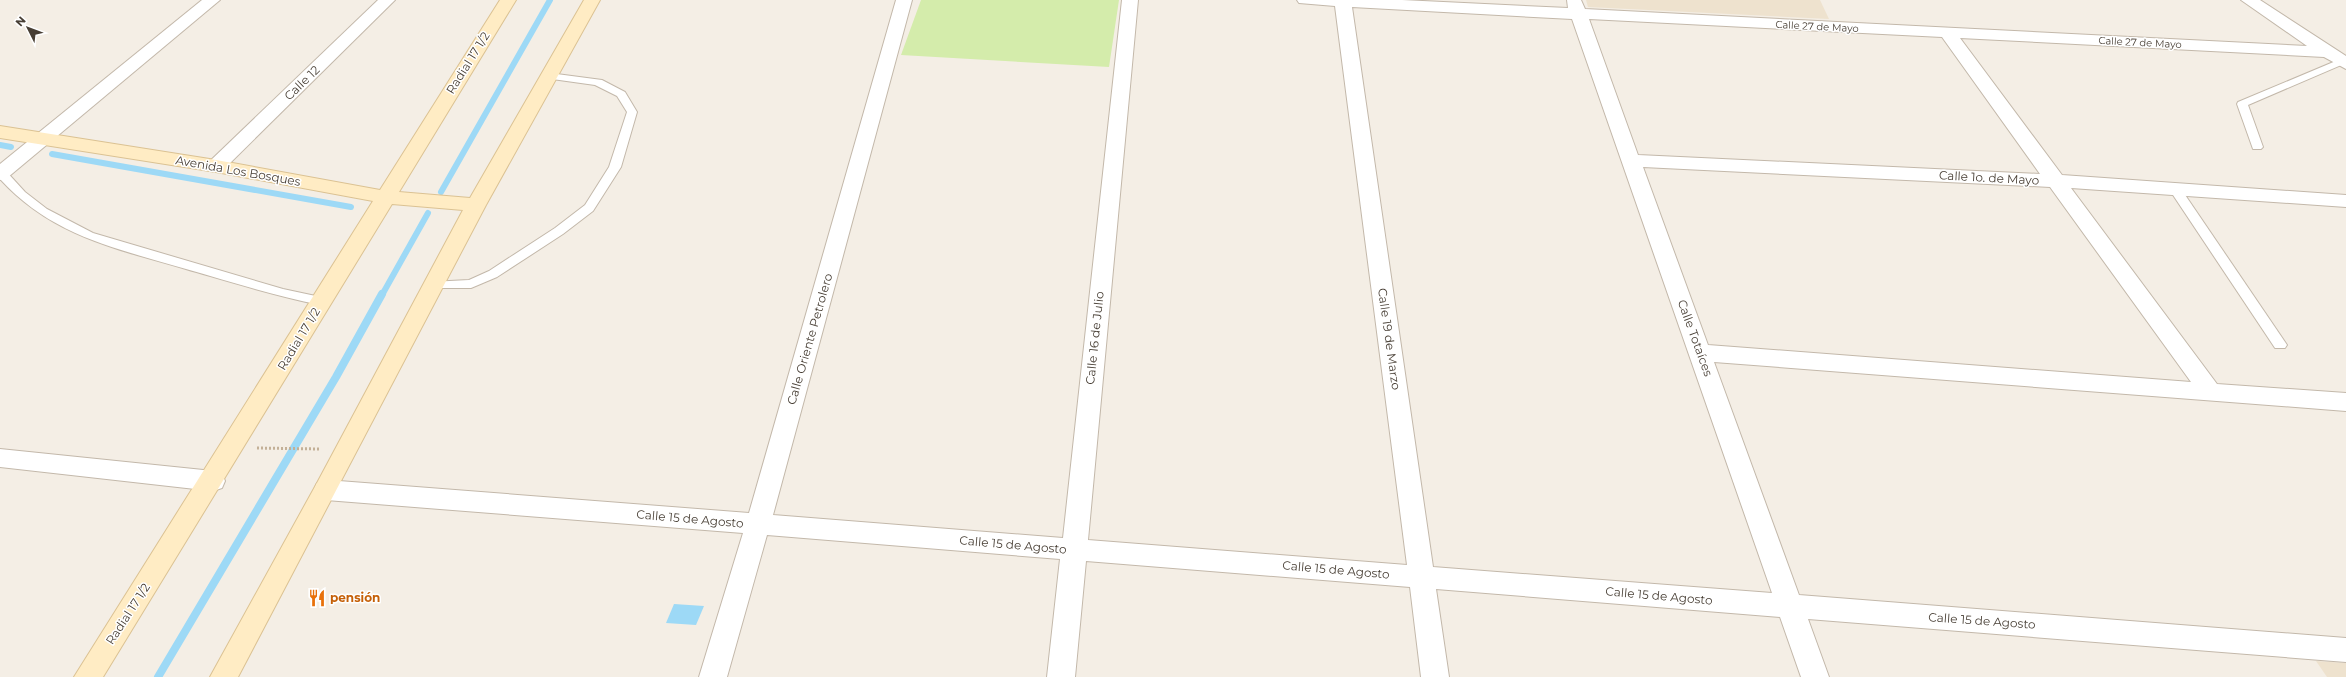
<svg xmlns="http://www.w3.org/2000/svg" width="2346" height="677" viewBox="0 0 2346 677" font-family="Montserrat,sans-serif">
<rect width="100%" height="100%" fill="#f4eee5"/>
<g fill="#eee2ce">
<path d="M 1586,0 L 1820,0 L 1829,19 L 1588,7 Z"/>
<path d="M 2316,661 L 2346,663 L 2346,677 L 2327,677 Z"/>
</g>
<path fill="#d4ecab" d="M 921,0 L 1119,0 L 1109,67 L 901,55 Z"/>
<path fill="#9dd9f6" d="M 674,604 L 704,606 L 696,625 L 666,623 Z"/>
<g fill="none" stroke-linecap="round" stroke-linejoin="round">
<g stroke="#9dd9f6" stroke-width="6">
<path d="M 0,145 L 11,147"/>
<path d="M 52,154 L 351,207"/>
<path d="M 441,192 L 550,0"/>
<path d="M 382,295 L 428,213"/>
</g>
<path stroke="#9dd9f6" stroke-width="8" d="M 158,677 L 336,377 L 382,294"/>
<g stroke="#c3b8aa" stroke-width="2">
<g id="lane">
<path d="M 2343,58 L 2346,59 L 2346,63 L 2248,105 L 2263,147 L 2261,149 L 2253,149 L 2237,104 L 2238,102 Z"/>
<path d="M 549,73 L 602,80 L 625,92 L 637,112 L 621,167 L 593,211 L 563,234 L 497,277 L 471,288 L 430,288 L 428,285 L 430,282 L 469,280 L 489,271 L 555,228 L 585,205 L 609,167 L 627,112 L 617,96 L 595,85 L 545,78 L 545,74 Z"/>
<path d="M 0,168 L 4,169 L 25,192 L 47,209 L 93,233 L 283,289 L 325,298 L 327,301 L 321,305 C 275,296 231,282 186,269 C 115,248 52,236 0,179 Z"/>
<path d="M 2175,185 L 2179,186 L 2285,342 L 2287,345 L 2285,348 L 2275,348 L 2169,189 Z"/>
</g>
</g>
<g stroke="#c3b8aa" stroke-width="2">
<g id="street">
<path d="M 202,0 L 220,0 L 7,178 L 0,180 L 0,164 Z"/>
<path d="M 378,0 L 395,0 L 223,170 L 216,172 L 209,170 L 206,166 L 209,162 Z"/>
<path d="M 896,0 L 912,0 L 773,515 L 1063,538 L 1122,0 L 1138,0 L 1088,540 L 1407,565 L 1335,6 L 1299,3 L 1297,0 L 1402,0 L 1568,8 L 1567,0 L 1581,0 L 1585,9 L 2307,46 L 2241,0 L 2260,0 L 2346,56 L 2346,69 L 2324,57 L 1960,38 L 2062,175 L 2346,195 L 2346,207 L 2071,188 L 2217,384 L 2346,393 L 2346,411 L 1714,362 L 1799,595 L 2346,638 L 2346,662 L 1808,619 L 1829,677 L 1801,677 L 1780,617 L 1436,589 L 1449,677 L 1421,677 L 1410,587 L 1086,561 L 1075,677 L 1047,677 L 1060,559 L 767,535 L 727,677 L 699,677 L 743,533 L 326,500 L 317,497 L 314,490 L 317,483 L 326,480 L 749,513 ZM 1352,7 L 1572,19 L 1772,593 L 1433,567 ZM 1589,19 L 1942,37 L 2040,174 L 1638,155 ZM 1643,167 L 2050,187 L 2191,382 L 1708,345 Z"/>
<path d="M 0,449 L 213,471 L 222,474 L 225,481 L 222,488 L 213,491 L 0,467 Z"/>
</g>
</g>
<g stroke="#dbc293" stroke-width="2">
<path id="secondary" d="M 500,0 L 516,0 L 399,192 L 470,198 L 584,0 L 600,0 L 486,205 L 238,677 L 210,677 L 317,483 L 463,210 L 392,204 L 103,677 L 74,677 L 373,201 L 216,172 L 0,138 L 0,126 L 216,160 L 380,190 Z"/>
</g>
<path stroke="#c3b097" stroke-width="3" stroke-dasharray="2 2" stroke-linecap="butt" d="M 257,448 L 320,449"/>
<use href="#lane" fill="#fff" fill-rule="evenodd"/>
<use href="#street" fill="#fff" fill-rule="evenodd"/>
<use href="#secondary" fill="#ffecc4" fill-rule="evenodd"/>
</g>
<defs>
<g id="restaurant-bare" transform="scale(1.38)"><path d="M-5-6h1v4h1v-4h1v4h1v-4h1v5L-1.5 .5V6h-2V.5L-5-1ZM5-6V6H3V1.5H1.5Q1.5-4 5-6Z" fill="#e8710a" stroke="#fff" stroke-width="2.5" paint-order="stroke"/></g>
</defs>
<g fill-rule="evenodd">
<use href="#restaurant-bare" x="317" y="598"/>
</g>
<g text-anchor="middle" stroke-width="3" stroke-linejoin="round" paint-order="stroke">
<g font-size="10" fill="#473e34" stroke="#fff">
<text transform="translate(1817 26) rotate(3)" y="4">Calle 27 de Mayo</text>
<text transform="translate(2140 42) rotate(3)" y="4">Calle 27 de Mayo</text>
</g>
<g font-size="12" fill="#473e34" stroke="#fff">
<text transform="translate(468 63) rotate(-58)" y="4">Radial 17 1/2</text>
<text transform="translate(302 83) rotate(-44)" y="4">Calle 12</text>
<text transform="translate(238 171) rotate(10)" y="4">Avenida Los Bosques</text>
<text transform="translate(1989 178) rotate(3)" y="4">Calle 1o. de Mayo</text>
<text transform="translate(1095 338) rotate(-84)" y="4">Calle 16 de Julio</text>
<text transform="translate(1695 338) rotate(70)" y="4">Calle Totaíces</text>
<text transform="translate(299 339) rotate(-59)" y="4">Radial 17 1/2</text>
<text transform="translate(810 339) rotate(-74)" y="4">Calle Oriente Petrolero</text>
<text transform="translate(1389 339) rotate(82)" y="4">Calle 19 de Marzo</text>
<text transform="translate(690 519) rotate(5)" y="4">Calle 15 de Agosto</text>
<text transform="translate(1013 545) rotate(5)" y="4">Calle 15 de Agosto</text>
<text transform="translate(1336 570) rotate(5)" y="4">Calle 15 de Agosto</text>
<text transform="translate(1659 596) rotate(5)" y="4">Calle 15 de Agosto</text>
<text transform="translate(128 614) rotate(-57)" y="4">Radial 17 1/2</text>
<text transform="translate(1982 621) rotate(4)" y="4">Calle 15 de Agosto</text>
</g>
<g font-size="12" font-weight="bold" fill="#c56008" stroke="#fff" text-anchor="start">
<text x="330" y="602">pensión</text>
</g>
</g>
<g transform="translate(28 28) rotate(312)" stroke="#ffffff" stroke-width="3" paint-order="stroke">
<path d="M0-3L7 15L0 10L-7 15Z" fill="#473e34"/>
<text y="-6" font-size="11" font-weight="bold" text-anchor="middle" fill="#473e34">N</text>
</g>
</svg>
